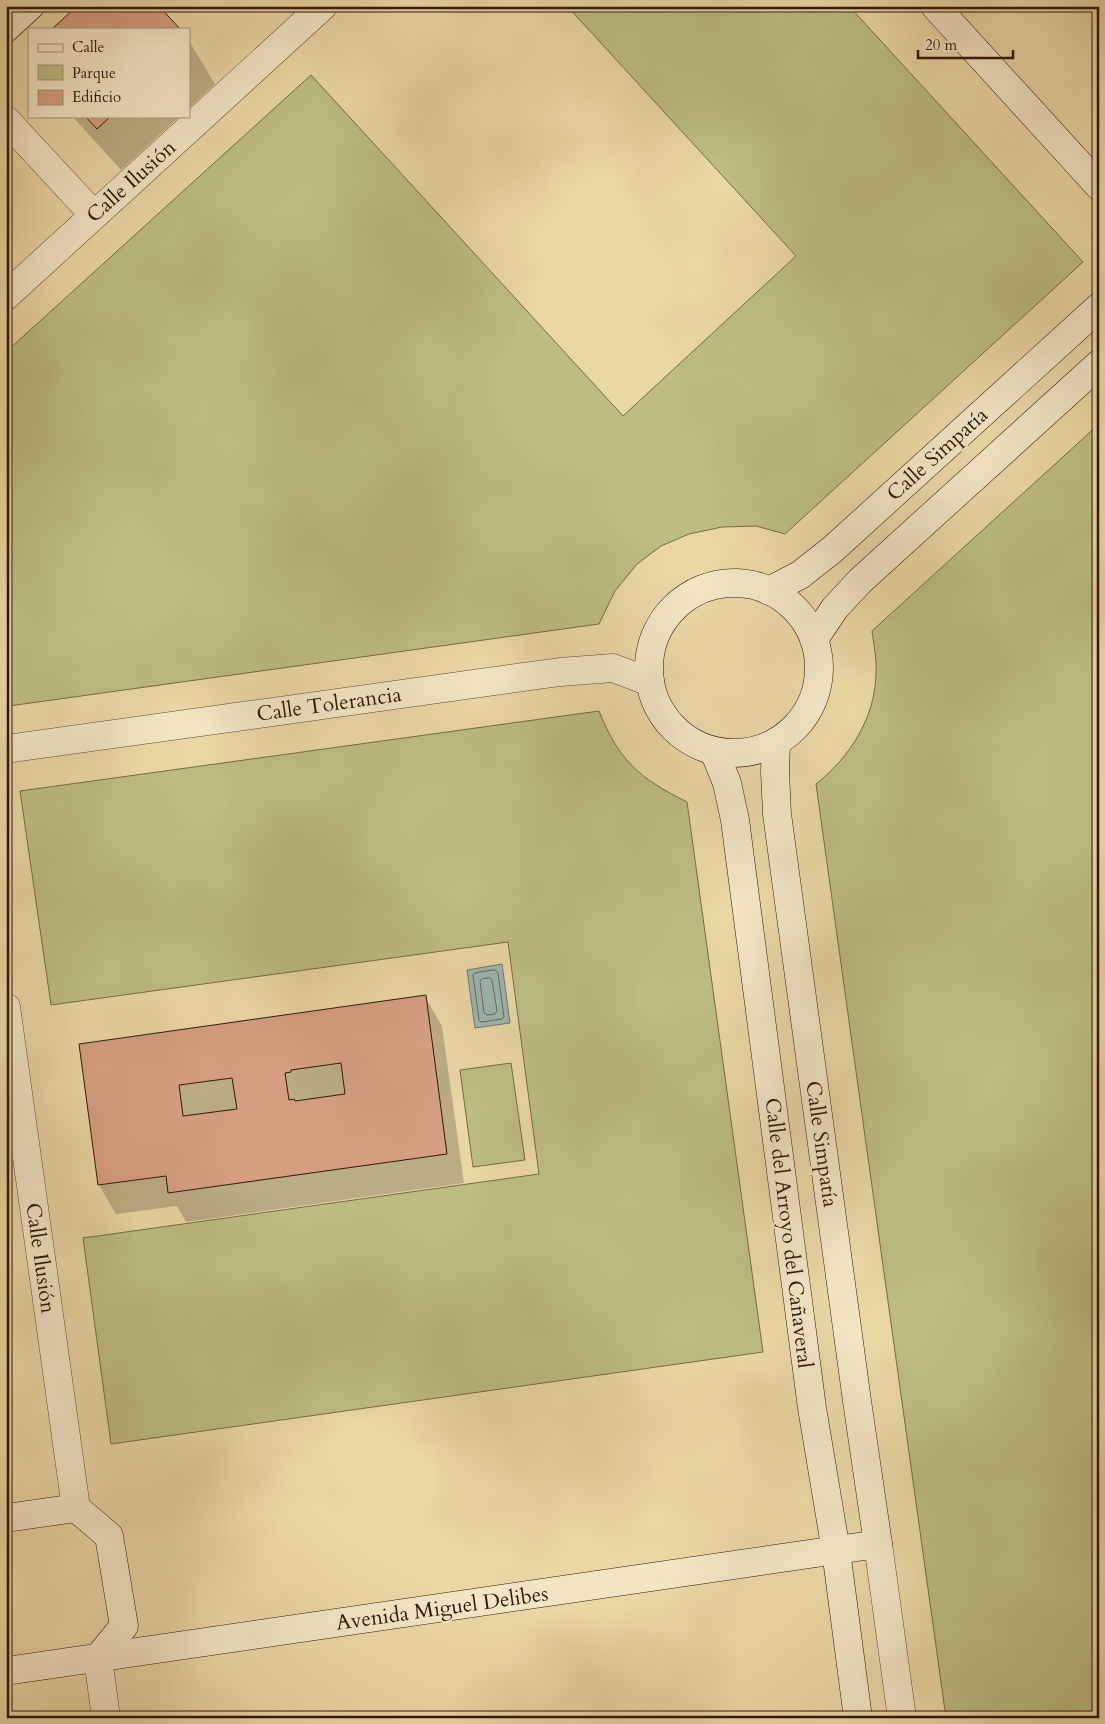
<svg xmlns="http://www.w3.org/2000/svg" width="1105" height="1724" viewBox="0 0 1105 1724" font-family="Cardo,serif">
<rect width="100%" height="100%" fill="#e9d7a4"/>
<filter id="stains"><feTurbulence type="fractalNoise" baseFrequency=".004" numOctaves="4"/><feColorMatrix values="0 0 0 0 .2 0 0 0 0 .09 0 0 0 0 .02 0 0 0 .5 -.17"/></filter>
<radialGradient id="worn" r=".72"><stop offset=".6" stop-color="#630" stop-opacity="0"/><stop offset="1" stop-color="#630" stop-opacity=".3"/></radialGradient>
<g fill="#bbbd82" stroke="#766a44">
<path d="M 567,6 L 849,6 L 1083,262 L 785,534 L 756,526 L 722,527 L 689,534 L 661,546 L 637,564 L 615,591 L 599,624 L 9,706 L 6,689 L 6,352 L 311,75 L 623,416 L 796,256 Z"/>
<path d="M 1099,424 L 1099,1718 L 946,1718 L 816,784 C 850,757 875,718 876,674 C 877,660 874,646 872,631 Z"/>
<path d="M 599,711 C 619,761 639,778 687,802 L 763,1352 L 111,1444 L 83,1238 L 539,1174 L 508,942 L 51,1005 L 20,791 Z"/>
<path d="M 511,1063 L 525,1160 L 473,1167 L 460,1070 Z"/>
</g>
<path fill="#9cb7b1" stroke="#71776c" d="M 502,964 L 510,1023 L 475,1028 L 467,970 Z"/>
<g fill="#0003">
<path d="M 189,41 L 215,84 L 189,108 Z"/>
<path d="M 72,116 L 180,116 L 121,170 Z"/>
<path d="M 425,997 L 442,1026 L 464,1183 L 186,1222 L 177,1206 L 116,1214 L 99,1185 L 80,1045 Z"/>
</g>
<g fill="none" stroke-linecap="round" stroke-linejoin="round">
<g stroke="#66675b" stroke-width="1">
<path d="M 495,970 L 498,973 L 504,1017 L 502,1019 L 481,1022 L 479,1020 L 473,975 L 475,973 Z"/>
<path d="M 490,978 L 492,980 L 497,1011 L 495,1014 L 487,1015 L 484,1013 L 480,981 L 482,979 Z"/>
</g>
</g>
<g fill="#d59e81" stroke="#311705" fill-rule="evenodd">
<path d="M 77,6 L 159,6 L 180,29 L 52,29 Z"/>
<path d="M 85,116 L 111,116 L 97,129 Z"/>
<path d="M 426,995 L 447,1154 L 168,1193 L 166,1176 L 98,1185 L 79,1044 ZM 341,1063 L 345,1094 L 295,1101 L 294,1099 L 289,1100 L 285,1073 L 291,1072 L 291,1070 ZM 232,1078 L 237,1109 L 183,1116 L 179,1085 Z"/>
</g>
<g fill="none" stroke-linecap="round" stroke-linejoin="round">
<g stroke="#5f472d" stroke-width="28">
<path id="pedestrian" d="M 6,29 L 31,6"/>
</g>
<g stroke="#5f472d" stroke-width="29">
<g id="minor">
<path d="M 6,120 L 94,215"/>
<path d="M 6,749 L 560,672 L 613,668 L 650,682"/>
<path d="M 878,1544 L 902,1718"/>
<path d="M 98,1658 L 106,1718"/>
</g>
</g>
<g stroke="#5f472d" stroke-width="29">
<g id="tertiary">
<path d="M 6,296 L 323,6"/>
<path d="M 6,1007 L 76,1508"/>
</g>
</g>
<g stroke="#311705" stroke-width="29">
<g id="secondary">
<path d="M 935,6 L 1099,186"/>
<circle cx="734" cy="668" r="85"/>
<path d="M 769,591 L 800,575 L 833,549 L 1099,307"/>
<path d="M 814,639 L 835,608 L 860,581 L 1099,364"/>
<path d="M 714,751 L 727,783 L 735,820 L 812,1408 L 836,1551 L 858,1718"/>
<path d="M 6,1518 L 76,1508 L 109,1536 L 124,1626 L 98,1658"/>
<path d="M 6,1671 L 878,1544 L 857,1401 L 777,814 L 775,772 L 776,742"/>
</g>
</g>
<use href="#pedestrian" stroke="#f1e5c4" stroke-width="26"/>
<use href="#minor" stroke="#f1e5c4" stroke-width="28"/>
<use href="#tertiary" stroke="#f1e5c4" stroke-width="28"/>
<use href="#secondary" stroke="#f1e5c4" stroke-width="28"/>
</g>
<g text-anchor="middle" stroke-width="4" stroke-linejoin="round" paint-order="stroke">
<g font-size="21" fill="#311705" stroke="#f1e5c4">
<text transform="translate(131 181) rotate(-42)" y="7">Calle Ilusión</text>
<text transform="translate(937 454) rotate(-42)" y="7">Calle Simpatía</text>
<text transform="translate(329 704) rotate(-8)" y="7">Calle Tolerancia</text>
<text transform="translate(822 1144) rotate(82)" y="7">Calle Simpatía</text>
<text transform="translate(789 1233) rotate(83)" y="7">Calle del Arroyo del Cañaveral</text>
<text transform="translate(41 1258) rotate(82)" y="7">Calle Ilusión</text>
<text transform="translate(442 1608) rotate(-8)" y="7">Avenida Miguel Delibes</text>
</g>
</g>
<rect width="1105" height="1724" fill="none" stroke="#e9d7a4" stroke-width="25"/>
<rect x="8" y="8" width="1090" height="1709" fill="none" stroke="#311705" stroke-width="2.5"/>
<rect x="12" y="12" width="1080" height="1699" fill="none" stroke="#311705"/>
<rect x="28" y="28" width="162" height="90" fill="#f1e5c4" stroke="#a49378"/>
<rect x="38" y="44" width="25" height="8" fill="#f1e5c4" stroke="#a49378"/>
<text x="72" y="52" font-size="15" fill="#311705">Calle</text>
<rect x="38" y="65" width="25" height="15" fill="#bbbd82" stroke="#a49378"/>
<text x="72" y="78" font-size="15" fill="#311705">Parque</text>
<rect x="38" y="90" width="25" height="15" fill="#d59e81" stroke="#a49378"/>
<text x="72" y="102" font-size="15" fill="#311705">Edificio</text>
<path d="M918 50v8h95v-8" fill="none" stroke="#311705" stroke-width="2.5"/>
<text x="925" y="50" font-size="15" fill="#311705" stroke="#f1e5c4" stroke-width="4" paint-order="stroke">20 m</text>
<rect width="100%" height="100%" filter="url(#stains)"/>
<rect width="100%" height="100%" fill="url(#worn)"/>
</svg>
